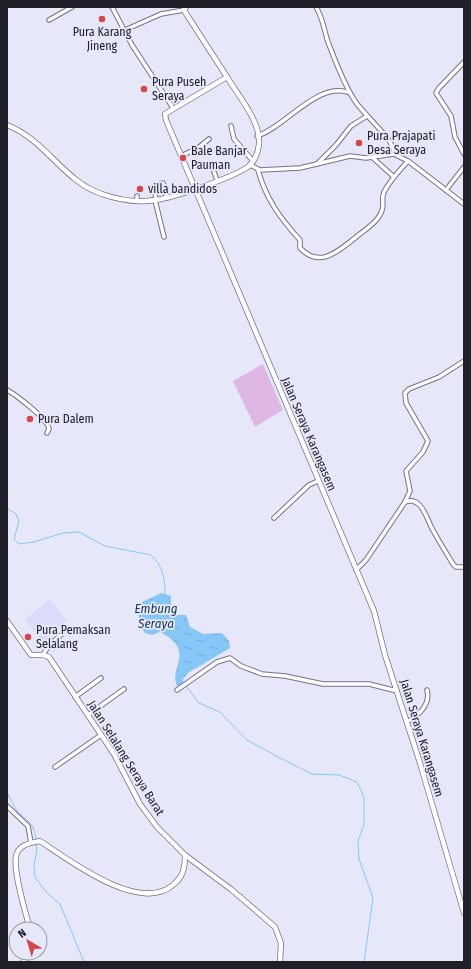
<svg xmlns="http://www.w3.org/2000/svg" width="471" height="969" viewBox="0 0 471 969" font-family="'Fira Sans Condensed',sans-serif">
<defs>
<pattern id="water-ripples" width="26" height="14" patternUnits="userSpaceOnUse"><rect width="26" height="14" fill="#86c7f8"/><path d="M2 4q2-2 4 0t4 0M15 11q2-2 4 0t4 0" fill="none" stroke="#73abd5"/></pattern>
</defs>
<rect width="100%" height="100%" fill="#e6e8fa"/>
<path fill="#dadcf9" d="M 50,599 L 67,621 L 43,643 L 25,620 Z"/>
<path fill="#deb7e3" d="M 263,364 L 283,410 L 255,427 L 233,381 Z"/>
<path fill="url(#water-ripples)" d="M 161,593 L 171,596 L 171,605 L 177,615 L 186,615 L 190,627 L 203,634 L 222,633 L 229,641 L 230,648 L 188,673 L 183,679 L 184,685 L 179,688 C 165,670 199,652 160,632 L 152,635 L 145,633 C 140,625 136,613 140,603 Z"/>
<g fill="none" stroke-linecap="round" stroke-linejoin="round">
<g stroke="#86c7f8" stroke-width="1">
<path d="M 7,508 L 16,514 L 19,521 L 14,539 L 19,544 L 34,542 L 63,533 L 79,532 L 105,546 L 151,555 C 163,566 165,579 165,594"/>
<path d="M 186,686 L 199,703 L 220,712 L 247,740 L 282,759 L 312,774 L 339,775 L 357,782 L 364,797 L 364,824 L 358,841 L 359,859 L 373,898 L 364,962"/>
<path d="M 7,792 C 10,798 14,807 18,812 C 29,823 34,822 36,840"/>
<path d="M 36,843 L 37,850 L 34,865 L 35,877 L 46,892 L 60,904 L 84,962"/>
</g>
<g stroke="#71728d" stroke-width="5.5">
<g id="minor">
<path d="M 112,7 L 132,45 L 173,108"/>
<path d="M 316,7 C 323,18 324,30 328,42 C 335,60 344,85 355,101 C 362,113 397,142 394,154"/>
<path d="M 49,20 L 72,7"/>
<path d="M 125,30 L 161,14 L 184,10"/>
<path d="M 464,62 L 439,88 L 436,93 L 451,116 L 455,137 L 464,154"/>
<path d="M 231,126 L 234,139 L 253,161"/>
<path d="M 257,136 C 286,127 318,80 350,93"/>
<path d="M 181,156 L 198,148 L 209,139"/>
<path d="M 373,158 L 394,177"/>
<path d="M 317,164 L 336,145 L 351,126 L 367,116"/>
<path d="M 250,165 L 260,170 L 300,168 L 350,156 L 366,158 L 394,154 L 408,161 L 464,204"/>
<path d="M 258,170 C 266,199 280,218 300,240 L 300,248 C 320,269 338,251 355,238 C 363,231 372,226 378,218 C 387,206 380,200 384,192 C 390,180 399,171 408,161"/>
<path d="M 214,172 L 217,180"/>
<path d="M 158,185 L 163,183 L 167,198"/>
<path d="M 446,190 L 464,167"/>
<path d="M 155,192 L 156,200"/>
<path d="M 137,196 L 137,201"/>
<path d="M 155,200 L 164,237"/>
<path d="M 7,390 C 16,395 48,419 49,429 L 47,433"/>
<path d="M 405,502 L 410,491 L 406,471 L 423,452 L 428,441 L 406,403 L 405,393 L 409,389 L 439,377 L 464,361"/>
<path d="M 274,518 L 309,485 L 318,481"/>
<path d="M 356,570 L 366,560 L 405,502 C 423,495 427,522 434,532 C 440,543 447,554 453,564 L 456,567 L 464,567"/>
<path d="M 43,655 L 49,645 L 61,635"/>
<path d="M 177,690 L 217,662 L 230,658 L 241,666 L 262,674 L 285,676 L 323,684 L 369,684 L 397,691"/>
<path d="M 75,697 L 101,678"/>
<path d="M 88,715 L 124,689"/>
<path d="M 407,722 C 419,715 431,705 427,690"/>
<path d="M 55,767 L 101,735"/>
<path d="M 7,806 L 28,826 L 31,843"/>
</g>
</g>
<g stroke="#71728d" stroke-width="6">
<g id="tertiary">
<path d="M 186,7 L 184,10 L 187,15 L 227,77 L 165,114 L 166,120 L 374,611 L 385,655 L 420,763 L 464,913"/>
<path d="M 7,125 C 46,140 64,182 102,194 C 119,200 137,203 155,200 C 173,198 235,177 249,166 C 255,161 258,152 259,144 C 261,122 238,95 227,77"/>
<path d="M 7,621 L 31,655 L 43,655 L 49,657 L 114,754 L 140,804 L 157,827 L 185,855 L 232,890 L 275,927 L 281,943 L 280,962"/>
<path d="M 30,929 C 26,914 11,866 17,853 C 21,844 31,843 40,841 C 69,860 139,914 173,885 C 183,877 185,868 185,855"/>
<path d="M 23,962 L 29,953"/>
</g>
</g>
<use href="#minor" stroke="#fff" stroke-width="3.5"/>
<use href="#tertiary" stroke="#fff" stroke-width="4.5"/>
</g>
<g fill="#d6464b" stroke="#e6e8fa" stroke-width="1.5">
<circle cx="102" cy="19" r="4"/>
<circle cx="144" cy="89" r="4"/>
<circle cx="359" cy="143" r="4"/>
<circle cx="183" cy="158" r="4"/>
<circle cx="140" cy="189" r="4"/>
<circle cx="30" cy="419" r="4"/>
<circle cx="28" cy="637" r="4"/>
</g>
<g text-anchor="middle" stroke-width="3.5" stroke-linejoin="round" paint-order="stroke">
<g font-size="12" fill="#20202b" stroke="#e6e8fa" text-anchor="start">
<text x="102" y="36" text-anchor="middle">Pura Karang<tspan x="102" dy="14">Jineng</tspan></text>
<text x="152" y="86">Pura Puseh<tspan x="152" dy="14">Seraya</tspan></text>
<text x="367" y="140">Pura Prajapati<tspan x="367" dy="14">Desa Seraya</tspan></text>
<text x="191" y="155">Bale Banjar<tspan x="191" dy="14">Pauman</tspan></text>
<text x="148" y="193">villa bandidos</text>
<text x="38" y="423">Pura Dalem</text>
<text x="36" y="634">Pura Pemaksan<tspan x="36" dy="14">Selalang</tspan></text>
</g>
<g font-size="12" fill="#20202b" stroke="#e6e8fa">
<text transform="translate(309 434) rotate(67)" y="4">Jalan Seraya Karangasem</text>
<text transform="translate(422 738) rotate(73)" y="4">Jalan Seraya Karangasem</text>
<text transform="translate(126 758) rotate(58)" y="4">Jalan Selalang Seraya Barat</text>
</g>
<g font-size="13" font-style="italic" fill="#12364f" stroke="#e6e8fa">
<text x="156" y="613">Embung<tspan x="156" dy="15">Seraya</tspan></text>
</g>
</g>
<rect width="471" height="969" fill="none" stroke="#20202b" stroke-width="16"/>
<g transform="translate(28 941) rotate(322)"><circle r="19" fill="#e6e8fa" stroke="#9798a7"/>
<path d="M0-3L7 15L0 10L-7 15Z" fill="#d6464b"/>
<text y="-6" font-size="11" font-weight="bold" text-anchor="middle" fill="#20202b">N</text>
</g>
</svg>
